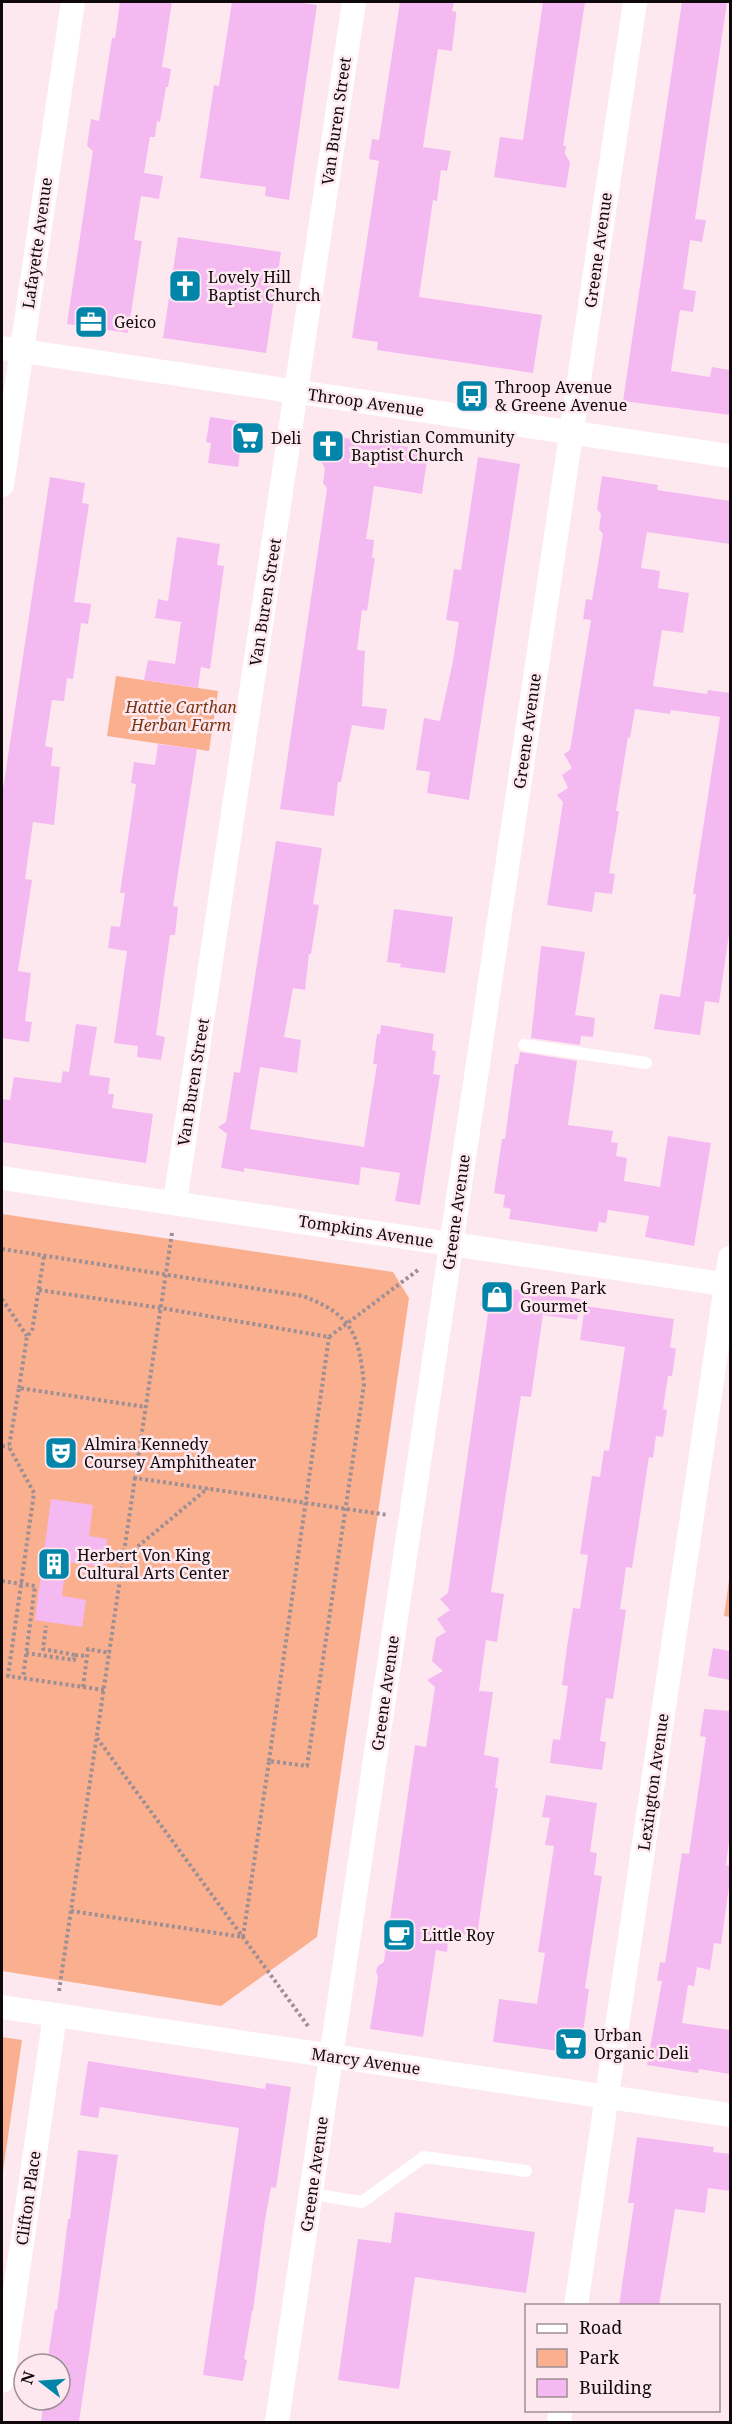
<svg xmlns="http://www.w3.org/2000/svg" width="732" height="2424" viewBox="0 0 732 2424" font-family="'Noto Serif',serif">
<rect width="100%" height="100%" fill="#fde8f0"/>
<g fill="#fab08e">
<path d="M 116,676 L 218,691 L 209,751 L 107,736 Z"/>
<path d="M 2,1214 L 393,1272 L 409,1298 L 317,1937 L 221,2006 L 2,1971 Z"/>
<path d="M 730,1573 L 730,1617 L 724,1616 Z"/>
<path d="M 2,2037 L 22,2040 L 2,2178 Z"/>
</g>
<g fill="#f5b9f2">
<path d="M 120,2 L 172,2 L 162,67 L 171,69 L 168,87 L 166,87 L 160,122 L 157,121 L 155,137 L 150,137 L 144,173 L 163,176 L 159,199 L 141,196 L 134,240 L 142,241 L 128,333 L 67,324 L 92,157 L 93,151 L 87,146 L 91,119 L 99,121 L 112,38 L 115,38 Z"/>
<path d="M 232,2 L 295,2 L 317,5 L 289,200 L 265,196 L 266,187 L 200,178 L 214,85 L 219,86 Z"/>
<path d="M 400,2 L 454,3 L 452,11 L 456,12 L 456,16 L 452,51 L 438,49 L 423,147 L 451,151 L 447,171 L 441,170 L 437,201 L 433,200 L 419,297 L 542,315 L 533,373 L 377,350 L 378,342 L 352,338 L 379,161 L 369,159 L 372,139 L 379,140 Z"/>
<path d="M 543,2 L 585,2 L 563,146 L 566,146 L 565,154 L 570,162 L 566,188 L 494,177 L 500,137 L 523,140 Z"/>
<path d="M 682,2 L 727,2 L 695,219 L 706,220 L 702,242 L 690,240 L 683,289 L 696,291 L 693,312 L 680,310 L 671,371 L 710,377 L 712,367 L 730,370 L 730,415 L 623,401 Z"/>
<path d="M 178,237 L 281,252 L 266,353 L 163,338 Z"/>
<path d="M 210,417 L 256,424 L 252,449 L 241,447 L 238,467 L 208,463 L 211,443 L 206,442 Z"/>
<path d="M 326,435 L 408,447 L 407,450 L 428,453 L 422,494 L 374,486 L 366,539 L 374,540 L 372,558 L 375,558 L 367,611 L 362,610 L 357,650 L 365,651 L 362,706 L 387,709 L 384,730 L 352,725 L 341,782 L 338,782 L 334,816 L 280,809 L 326,496 L 327,488 L 323,483 L 325,468 L 322,464 Z"/>
<path d="M 478,457 L 520,464 L 469,800 L 427,793 L 430,772 L 416,770 L 424,718 L 440,721 L 453,661 L 459,622 L 446,620 L 454,569 L 461,570 Z"/>
<path d="M 602,476 L 658,485 L 657,490 L 730,501 L 730,544 L 647,532 L 641,568 L 660,571 L 658,588 L 689,593 L 683,633 L 662,630 L 653,686 L 707,694 L 708,690 L 730,693 L 730,927 L 719,1003 L 705,1001 L 700,1035 L 654,1029 L 660,994 L 680,997 L 696,894 L 693,894 L 720,717 L 671,710 L 670,714 L 635,709 L 630,738 L 628,737 L 616,811 L 619,811 L 609,873 L 615,874 L 612,894 L 595,892 L 592,912 L 547,905 L 563,802 L 557,795 L 568,788 L 562,775 L 572,768 L 564,754 L 570,750 L 591,620 L 583,619 L 586,599 L 592,600 L 603,534 L 599,529 L 601,514 L 597,509 Z"/>
<path d="M 50,477 L 85,483 L 82,503 L 89,504 L 74,602 L 91,604 L 88,624 L 81,623 L 73,679 L 67,678 L 64,701 L 52,700 L 45,746 L 53,748 L 51,766 L 60,767 L 54,825 L 33,822 L 25,879 L 32,880 L 18,971 L 31,973 L 25,1021 L 32,1022 L 29,1042 L 2,1038 L 2,796 Z"/>
<path d="M 177,537 L 220,544 L 217,565 L 224,566 L 210,669 L 201,667 L 198,688 L 144,680 L 148,660 L 175,664 L 181,622 L 155,618 L 158,599 L 168,601 Z"/>
<path d="M 158,744 L 197,749 L 173,906 L 178,907 L 175,935 L 170,935 L 156,1035 L 165,1037 L 161,1060 L 137,1057 L 138,1046 L 114,1043 L 127,951 L 108,948 L 111,926 L 120,927 L 125,893 L 120,893 L 136,784 L 131,783 L 134,762 L 155,765 Z"/>
<path d="M 276,841 L 322,848 L 313,904 L 319,905 L 311,954 L 309,954 L 305,990 L 293,988 L 284,1037 L 301,1040 L 297,1073 L 260,1067 L 250,1129 L 364,1147 L 377,1064 L 373,1064 L 377,1034 L 380,1034 L 381,1025 L 434,1034 L 432,1050 L 436,1051 L 433,1074 L 440,1075 L 420,1205 L 395,1201 L 400,1173 L 361,1167 L 359,1185 L 244,1168 L 244,1172 L 221,1168 L 227,1134 L 218,1127 L 226,1122 L 234,1072 L 240,1073 Z"/>
<path d="M 394,909 L 453,917 L 445,973 L 400,967 L 401,964 L 387,962 Z"/>
<path d="M 541,946 L 585,952 L 575,1015 L 595,1018 L 593,1037 L 581,1036 L 580,1045 L 531,1038 Z"/>
<path d="M 76,1024 L 97,1027 L 89,1075 L 110,1078 L 108,1094 L 114,1094 L 112,1108 L 153,1114 L 146,1163 L 2,1142 L 2,1099 L 10,1100 L 14,1077 L 61,1083 L 63,1071 L 69,1072 Z"/>
<path d="M 520,1052 L 577,1061 L 568,1125 L 613,1131 L 611,1142 L 618,1143 L 616,1156 L 627,1158 L 624,1181 L 660,1187 L 668,1136 L 711,1143 L 694,1246 L 645,1237 L 649,1216 L 608,1210 L 606,1223 L 599,1222 L 597,1232 L 509,1219 L 511,1209 L 503,1207 L 505,1195 L 494,1193 L 502,1139 L 505,1139 L 515,1064 L 518,1064 Z"/>
<path d="M 483,1285 L 581,1299 L 577,1320 L 543,1315 L 531,1397 L 521,1396 L 491,1592 L 504,1594 L 497,1642 L 486,1640 L 479,1691 L 493,1692 L 484,1755 L 499,1758 L 495,1788 L 498,1788 L 477,1936 L 449,1932 L 447,1952 L 436,1950 L 423,2037 L 370,2029 L 378,1978 L 376,1971 L 378,1966 L 384,1962 L 415,1745 L 426,1747 L 435,1687 L 427,1680 L 443,1671 L 432,1661 L 436,1638 L 446,1632 L 437,1619 L 450,1610 L 440,1599 L 448,1593 L 486,1328 L 489,1307 L 480,1306 Z"/>
<path d="M 585,1306 L 674,1319 L 670,1347 L 676,1349 L 672,1376 L 668,1376 L 663,1409 L 667,1410 L 663,1437 L 656,1436 L 653,1458 L 649,1457 L 632,1568 L 626,1567 L 620,1609 L 626,1610 L 613,1699 L 606,1698 L 600,1741 L 606,1742 L 602,1770 L 550,1763 L 553,1739 L 560,1740 L 568,1686 L 562,1685 L 567,1647 L 573,1608 L 580,1609 L 588,1555 L 580,1554 L 592,1476 L 600,1477 L 604,1450 L 609,1451 L 625,1347 L 580,1340 Z"/>
<path d="M 51,1499 L 93,1505 L 89,1536 L 107,1539 L 104,1567 L 66,1562 L 62,1596 L 86,1600 L 82,1627 L 35,1620 Z"/>
<path d="M 713,1648 L 730,1651 L 730,1680 L 708,1676 Z"/>
<path d="M 704,1709 L 730,1711 L 730,1833 L 726,1865 L 730,1866 L 730,1879 L 721,1944 L 714,1943 L 710,1970 L 697,1967 L 694,1986 L 688,1985 L 682,2023 L 730,2030 L 730,2074 L 699,2069 L 698,2073 L 647,2065 L 662,1981 L 657,1981 L 660,1962 L 665,1963 L 682,1853 L 689,1854 L 706,1737 L 700,1736 Z"/>
<path d="M 546,1795 L 597,1803 L 590,1852 L 597,1853 L 594,1875 L 602,1876 L 585,1988 L 589,1989 L 580,2054 L 493,2042 L 499,1999 L 537,2004 L 545,1953 L 538,1952 L 554,1846 L 545,1845 L 550,1818 L 542,1817 Z"/>
<path d="M 88,2061 L 265,2089 L 266,2083 L 291,2087 L 276,2188 L 271,2187 L 265,2220 L 253,2311 L 252,2311 L 244,2359 L 247,2360 L 243,2381 L 203,2375 L 239,2128 L 100,2107 L 98,2118 L 80,2115 Z"/>
<path d="M 637,2137 L 714,2147 L 713,2152 L 730,2154 L 730,2191 L 708,2188 L 705,2213 L 675,2209 L 659,2306 L 619,2306 L 634,2203 L 628,2203 Z"/>
<path d="M 78,2150 L 118,2155 L 79,2422 L 41,2422 L 44,2400 L 60,2400 L 60,2364 L 47,2364 L 55,2310 L 57,2310 L 68,2219 L 70,2219 Z"/>
<path d="M 395,2212 L 535,2232 L 526,2293 L 415,2277 L 399,2389 L 338,2380 L 358,2239 L 391,2243 Z"/>
</g>
<g fill="none" stroke-linecap="round" stroke-linejoin="round">
<g stroke="#9e8f95" stroke-width="4" stroke-dasharray="3 3" stroke-linecap="butt">
<path d="M 172,1233 L 135,1478 L 388,1515"/>
<path d="M 2,1249 L 303,1296 C 353,1315 359,1335 364,1385 L 307,1766 L 269,1761 L 243,1937 L 71,1911"/>
<path d="M 39,1290 L 161,1308 L 329,1337 L 418,1270"/>
<path d="M 2,1299 L 27,1336"/>
<path d="M 19,1388 L 27,1336 L 32,1331 L 44,1256"/>
<path d="M 2,1446 L 9,1447"/>
<path d="M 124,1558 L 208,1488"/>
<path d="M 2,1581 L 35,1586 L 23,1678"/>
<path d="M 26,1653 L 74,1660 L 75,1655 L 43,1649 L 46,1626"/>
<path d="M 75,1655 L 87,1656"/>
<path d="M 83,1687 L 88,1649 L 110,1653"/>
<path d="M 104,1690 L 8,1676 L 34,1493 L 9,1447 L 19,1388 L 146,1407"/>
<path d="M 97,1738 L 308,2026"/>
<path d="M 269,1761 L 329,1337"/>
<path d="M 59,1991 L 135,1478"/>
</g>
<g stroke="#fff" stroke-width="12">
<path d="M 524,1045 L 646,1063"/>
<path d="M 311,2194 L 362,2202 L 424,2157 L 526,2171"/>
</g>
<g stroke="#fff" stroke-width="24">
<path d="M 2,348 L 730,456"/>
<path d="M 2,485 L 73,2"/>
<path d="M 2,1178 L 730,1285"/>
<path d="M 175,1202 L 354,2"/>
<path d="M 2,2007 L 730,2115"/>
<path d="M 576,2306 L 730,1258"/>
<path d="M 2,2381 L 55,2015"/>
<path d="M 277,2422 L 635,2"/>
<path d="M 559,2422 L 560,2410"/>
</g>
</g>
<defs>
<g id="church-square" transform="scale(1.725)"><rect x="-9" y="-9" width="18" height="18" rx="4" fill="#0285a8" stroke="#fde8f0"/><path d="M-1.2-6h2.4v3.5h3.3v2.4h-3.3V6h-2.4V-.1h-3.3v-2.4h3.3Z" fill="#fff"/></g>
<g id="office-square" transform="scale(1.725)"><rect x="-9" y="-9" width="18" height="18" rx="4" fill="#0285a8" stroke="#fde8f0"/><path d="M-6-3h4V-5.5h4V-3h4V5H-6ZM-1-4.5V-3h2v-1.5ZM-6 0V1H6V0Z" fill="#fff"/></g>
<g id="bus-square" transform="scale(1.725)"><rect x="-9" y="-9" width="18" height="18" rx="4" fill="#0285a8" stroke="#fde8f0"/><path d="M-5-6H5V4H4V6H2V4H-2V6H-4V4H-5ZM-3.5-4V0h7V-4ZM-3.5 1.2v1.5H-2V1.2ZM2 1.2v1.5H3.5V1.2Z" fill="#fff"/></g>
<g id="supermarket-square" transform="scale(1.725)"><rect x="-9" y="-9" width="18" height="18" rx="4" fill="#0285a8" stroke="#fde8f0"/><path d="M-6-5.5h2.5l.6 2H6L4.5 2H-2.5L-4.4-4H-6ZM-1.5 3.2a1.3 1.3 0 1 0 .1 0ZM3 3.2a1.3 1.3 0 1 0 .1 0Z" fill="#fff"/></g>
<g id="shop-square" transform="scale(1.725)"><rect x="-9" y="-9" width="18" height="18" rx="4" fill="#0285a8" stroke="#fde8f0"/><path d="M-5-2.5h2.3a2.7 3.5 0 0 1 5.4 0H5L5.5 6h-11ZM-1.5-2.5h3a1.5 2.3 0 0 0-3 0Z" fill="#fff"/></g>
<g id="theatre-square" transform="scale(1.725)"><rect x="-9" y="-9" width="18" height="18" rx="4" fill="#0285a8" stroke="#fde8f0"/><path d="M-5-5.5Q0-4 5-5.5V0Q5 5 0 6Q-5 5-5 0ZM-3.3-2.5H-1v1.5H-3.3ZM1-2.5H3.3v1.5H1ZM-2.8 1Q0 5.5 2.8 1Z" fill="#fff"/></g>
<g id="building-square" transform="scale(1.725)"><rect x="-9" y="-9" width="18" height="18" rx="4" fill="#0285a8" stroke="#fde8f0"/><path d="M-4-6H4V6H1V3H-1V6H-4ZM-2.5-4.3h1.7v1.8h-1.7ZM.8-4.3h1.7v1.8H.8ZM-2.5-1h1.7V.8h-1.7ZM.8-1h1.7V.8H.8Z" fill="#fff"/></g>
<g id="cafe-square" transform="scale(1.725)"><rect x="-9" y="-9" width="18" height="18" rx="4" fill="#0285a8" stroke="#fde8f0"/><path d="M-5.5-4.5H6V0H3Q3 3.5 0 3.5H-2.5Q-5.5 3.5-5.5 0ZM3-3.2v2h1.7v-2ZM-6 4.5H4V6H-6Z" fill="#fff"/></g>
</defs>
<g fill-rule="evenodd">
<use href="#church-square" x="185" y="286"/>
<use href="#office-square" x="91" y="322"/>
<use href="#bus-square" x="472" y="396"/>
<use href="#supermarket-square" x="248" y="438"/>
<use href="#church-square" x="328" y="446"/>
<use href="#shop-square" x="497" y="1297"/>
<use href="#theatre-square" x="61" y="1453"/>
<use href="#building-square" x="54" y="1564"/>
<use href="#cafe-square" x="399" y="1935"/>
<use href="#supermarket-square" x="571" y="2044"/>
</g>
<g text-anchor="middle" stroke-width="5" stroke-linejoin="round" paint-order="stroke">
<g font-size="16" fill="#0f090c" stroke="#fde8f0">
<text transform="translate(336 121) rotate(-82)" y="6">Van Buren Street</text>
<text transform="translate(37 243) rotate(-82)" y="6">Lafayette Avenue</text>
<text transform="translate(598 250) rotate(-82)" y="6">Greene Avenue</text>
<text transform="translate(366 402) rotate(8)" y="6">Throop Avenue</text>
<text transform="translate(265 602) rotate(-81)" y="6">Van Buren Street</text>
<text transform="translate(527 731) rotate(-82)" y="6">Greene Avenue</text>
<text transform="translate(193 1082) rotate(-81)" y="6">Van Buren Street</text>
<text transform="translate(456 1212) rotate(-82)" y="6">Greene Avenue</text>
<text transform="translate(366 1231) rotate(9)" y="6">Tompkins Avenue</text>
<text transform="translate(385 1693) rotate(-82)" y="6">Greene Avenue</text>
<text transform="translate(653 1782) rotate(-82)" y="6">Lexington Avenue</text>
<text transform="translate(366 2061) rotate(8)" y="6">Marcy Avenue</text>
<text transform="translate(314 2174) rotate(-82)" y="6">Greene Avenue</text>
<text transform="translate(28 2198) rotate(-82)" y="6">Clifton Place</text>
</g>
<g font-size="16" fill="#0f090c" stroke="#fde8f0" text-anchor="start">
<text x="208" y="283">Lovely Hill<tspan x="208" dy="18">Baptist Church</tspan></text>
<text x="114" y="328">Geico</text>
<text x="495" y="393">Throop Avenue<tspan x="495" dy="18">&amp; Greene Avenue</tspan></text>
<text x="351" y="443">Christian Community<tspan x="351" dy="18">Baptist Church</tspan></text>
<text x="271" y="444">Deli</text>
<text x="520" y="1294">Green Park<tspan x="520" dy="18">Gourmet</tspan></text>
<text x="84" y="1450">Almira Kennedy<tspan x="84" dy="18">Coursey Amphitheater</tspan></text>
<text x="77" y="1561">Herbert Von King<tspan x="77" dy="18">Cultural Arts Center</tspan></text>
<text x="422" y="1941">Little Roy</text>
<text x="594" y="2041">Urban<tspan x="594" dy="18">Organic Deli</tspan></text>
</g>
<g font-size="16" font-style="italic" fill="#7a3612" stroke="#fde8f0">
<text x="181" y="713">Hattie Carthan<tspan x="181" dy="18">Herban Farm</tspan></text>
</g>
</g>
<rect width="732" height="2424" fill="none" stroke="#0f090c" stroke-width="6"/>
<rect x="525" y="2304" width="195" height="108" fill="#fde8f0" stroke="#9e8f95" stroke-width="1.5"/>
<rect x="537" y="2324" width="30" height="9" fill="#ffffff" stroke="#9e8f95" stroke-width="1.5"/>
<text x="579" y="2334" font-size="18" fill="#0f090c">Road</text>
<rect x="537" y="2349" width="30" height="18" fill="#fab08e" stroke="#9e8f95" stroke-width="1.5"/>
<text x="579" y="2364" font-size="18" fill="#0f090c">Park</text>
<rect x="537" y="2379" width="30" height="18" fill="#f5b9f2" stroke="#9e8f95" stroke-width="1.5"/>
<text x="579" y="2394" font-size="18" fill="#0f090c">Building</text>
<g transform="translate(42 2382) rotate(287)"><circle r="28" fill="#fde8f0" stroke="#9e8f95" stroke-width="1.5"/>
<path d="M0-4.5L10 22L0 15L-10 22Z" fill="#0285a8"/>
<text y="-9" font-size="16" font-weight="bold" text-anchor="middle" fill="#0f090c">N</text>
</g>
</svg>
